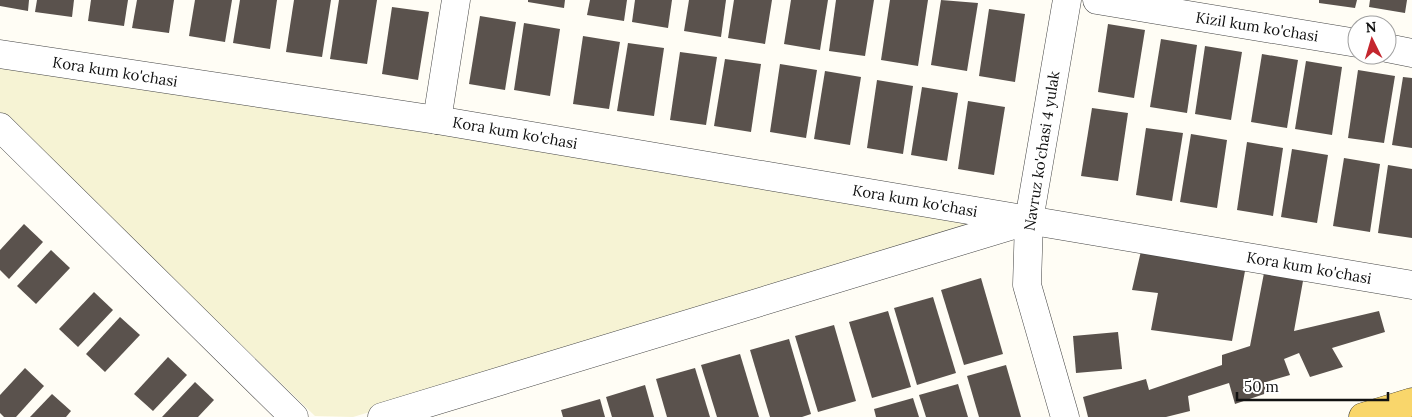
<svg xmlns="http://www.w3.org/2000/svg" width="1412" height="417" viewBox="0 0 1412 417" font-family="Lora,serif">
<rect width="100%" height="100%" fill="#fffdf5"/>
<path fill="#f6f3d4" d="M 0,63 L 999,225 L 353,417 L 315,416 L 0,112 Z"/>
<g fill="#5a524d">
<path d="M 0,0 L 29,0 L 28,11 L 0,6 Z"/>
<path d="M 37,0 L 74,0 L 72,17 L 35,12 Z"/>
<path d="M 91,0 L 128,0 L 124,26 L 88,21 Z"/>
<path d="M 137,0 L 174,0 L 169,33 L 132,28 Z"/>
<path d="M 195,0 L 232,0 L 225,42 L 189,36 Z"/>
<path d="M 240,0 L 277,0 L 270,49 L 233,43 Z"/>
<path d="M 294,0 L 331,0 L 322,57 L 286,52 Z"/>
<path d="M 339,0 L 377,0 L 367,64 L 330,59 Z"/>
<path d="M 528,0 L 565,0 L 564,8 L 528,2 Z"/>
<path d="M 590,0 L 627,0 L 624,21 L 587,15 Z"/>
<path d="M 635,0 L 672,0 L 668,28 L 632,22 Z"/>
<path d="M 689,0 L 726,0 L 721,37 L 684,31 Z"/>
<path d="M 734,0 L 772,0 L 765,44 L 728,38 Z"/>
<path d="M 791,0 L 828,0 L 820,50 L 784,44 Z"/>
<path d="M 836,0 L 874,0 L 865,56 L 829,51 Z"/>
<path d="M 890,0 L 928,0 L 918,66 L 881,60 Z"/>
<path d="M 941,0 L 978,3 L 967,71 L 931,65 Z"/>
<path d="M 1319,0 L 1357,0 L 1355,8 L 1319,3 Z"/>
<path d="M 1370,0 L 1407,0 L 1405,13 L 1369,7 Z"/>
<path d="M 392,7 L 429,12 L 418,80 L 382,74 Z"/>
<path d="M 989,9 L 1025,14 L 1015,82 L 979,76 Z"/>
<path d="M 480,16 L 516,22 L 505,90 L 469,84 Z"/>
<path d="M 524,23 L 560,29 L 550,96 L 514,90 Z"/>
<path d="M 1108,24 L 1145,30 L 1134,98 L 1098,92 Z"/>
<path d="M 583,36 L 620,42 L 609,109 L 573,104 Z"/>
<path d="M 1161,39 L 1197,45 L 1187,113 L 1150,107 Z"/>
<path d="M 628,43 L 664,48 L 654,116 L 617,111 Z"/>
<path d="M 1205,46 L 1242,52 L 1231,120 L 1195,114 Z"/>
<path d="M 680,52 L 717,57 L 706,125 L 670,120 Z"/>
<path d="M 1262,54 L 1298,60 L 1287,128 L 1251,122 Z"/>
<path d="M 725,59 L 761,64 L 751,132 L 714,126 Z"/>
<path d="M 1306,61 L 1342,67 L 1332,135 L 1295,129 Z"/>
<path d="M 780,64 L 817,70 L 806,138 L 770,132 Z"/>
<path d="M 1358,70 L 1395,76 L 1384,143 L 1348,138 Z"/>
<path d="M 825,71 L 861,77 L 850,145 L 814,139 Z"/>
<path d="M 1403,77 L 1412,78 L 1412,148 L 1392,145 Z"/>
<path d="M 877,80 L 913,86 L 903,154 L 867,148 Z"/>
<path d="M 922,87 L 958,93 L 947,161 L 911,155 Z"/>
<path d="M 968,101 L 1005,107 L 994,175 L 958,169 Z"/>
<path d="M 1092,108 L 1128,113 L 1118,181 L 1081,176 Z"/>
<path d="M 1146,128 L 1183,133 L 1172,201 L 1136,195 Z"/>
<path d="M 1191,134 L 1227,140 L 1217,208 L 1180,202 Z"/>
<path d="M 1247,142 L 1283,148 L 1273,216 L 1237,210 Z"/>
<path d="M 1292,149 L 1328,155 L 1317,223 L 1281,217 Z"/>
<path d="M 1344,158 L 1380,164 L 1370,232 L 1333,226 Z"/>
<path d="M 1388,165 L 1412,169 L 1412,238 L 1378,233 Z"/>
<path d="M 24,224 L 43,242 L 9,279 L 0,270 L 0,250 Z"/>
<path d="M 51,250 L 70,268 L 36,304 L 17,286 Z"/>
<path d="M 1141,251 L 1245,271 L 1232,341 L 1151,330 L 1158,293 L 1132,290 Z"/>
<path d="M 1264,273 L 1303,281 L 1294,331 L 1379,311 L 1385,332 L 1332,348 L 1343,367 L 1310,377 L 1299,353 L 1284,359 L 1290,375 L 1266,382 L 1267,393 L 1235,404 L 1229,383 L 1188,396 L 1190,411 L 1166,417 L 1088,417 L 1083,397 L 1146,379 L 1149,390 L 1222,365 L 1222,355 L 1250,346 Z"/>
<path d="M 981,278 L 1003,354 L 964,365 L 941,290 Z"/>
<path d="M 94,292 L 113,310 L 78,347 L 59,329 Z"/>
<path d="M 933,297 L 956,373 L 917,385 L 894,308 Z"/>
<path d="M 888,311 L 911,387 L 872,398 L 849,322 Z"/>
<path d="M 120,317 L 140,335 L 105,372 L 86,354 Z"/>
<path d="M 834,325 L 856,401 L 818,412 L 795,336 Z"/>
<path d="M 1118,332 L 1122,369 L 1076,373 L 1073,336 Z"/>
<path d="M 789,339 L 811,414 L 802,417 L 770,417 L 750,350 Z"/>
<path d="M 740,354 L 759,417 L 717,417 L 701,365 Z"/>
<path d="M 168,357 L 187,375 L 153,411 L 134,394 Z"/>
<path d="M 1006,365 L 1021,417 L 979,417 L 967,376 Z"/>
<path d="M 25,368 L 44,386 L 16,417 L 4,417 L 0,413 L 0,395 Z"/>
<path d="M 695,368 L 710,417 L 667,417 L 656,379 Z"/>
<path d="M 195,382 L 214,400 L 198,417 L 162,417 Z"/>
<path d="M 958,384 L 968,417 L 926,417 L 919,395 Z"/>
<path d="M 645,385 L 654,417 L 612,417 L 606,397 Z"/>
<path d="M 52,394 L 71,411 L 66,417 L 30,417 Z"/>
<path d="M 913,398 L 919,417 L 876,417 L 874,409 Z"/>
<path d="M 600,399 L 605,417 L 563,417 L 561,410 Z"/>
</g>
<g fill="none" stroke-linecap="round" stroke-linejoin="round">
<g stroke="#444" stroke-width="29">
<g id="minor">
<path d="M 1097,0 L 1357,43"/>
<path d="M 1387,48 L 1412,53"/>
<path d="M 0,54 L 437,120 L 1412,285"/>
<path d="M 437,120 L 456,0"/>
<path d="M 0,127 L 294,417"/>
<path d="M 382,417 L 1023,222"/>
<path d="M 1065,417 L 1027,285 L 1029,220 L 1067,0"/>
</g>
</g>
<g stroke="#222" stroke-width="29">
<path id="major" d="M 1363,417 L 1412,402"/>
</g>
<use href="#minor" stroke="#fff" stroke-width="28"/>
<use href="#major" stroke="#f9d66b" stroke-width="28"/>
</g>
<g text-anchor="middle" stroke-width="5" stroke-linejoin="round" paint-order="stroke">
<g font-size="15" fill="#111" stroke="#fff">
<text transform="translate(1257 27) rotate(9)" y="5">Kizil kum ko'chasi</text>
<text transform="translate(115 72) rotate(9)" y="5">Kora kum ko'chasi</text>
<text transform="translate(515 133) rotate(10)" y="5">Kora kum ko'chasi</text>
<text transform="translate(1042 151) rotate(-81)" y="5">Navruz ko'chasi 4 yulak</text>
<text transform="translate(915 201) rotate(10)" y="5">Kora kum ko'chasi</text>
<text transform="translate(1309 268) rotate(10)" y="5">Kora kum ko'chasi</text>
</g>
</g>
<g transform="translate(1372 40) rotate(355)"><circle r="24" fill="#ffffff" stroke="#a0a0a0"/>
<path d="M0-4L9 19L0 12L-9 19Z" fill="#c4262e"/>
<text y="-8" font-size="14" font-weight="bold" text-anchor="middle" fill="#111111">N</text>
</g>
<path d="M1237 392v8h151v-8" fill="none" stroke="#111111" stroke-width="2.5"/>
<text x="1244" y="392" font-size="15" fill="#111111" stroke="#ffffff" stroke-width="4" paint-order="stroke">50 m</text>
</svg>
